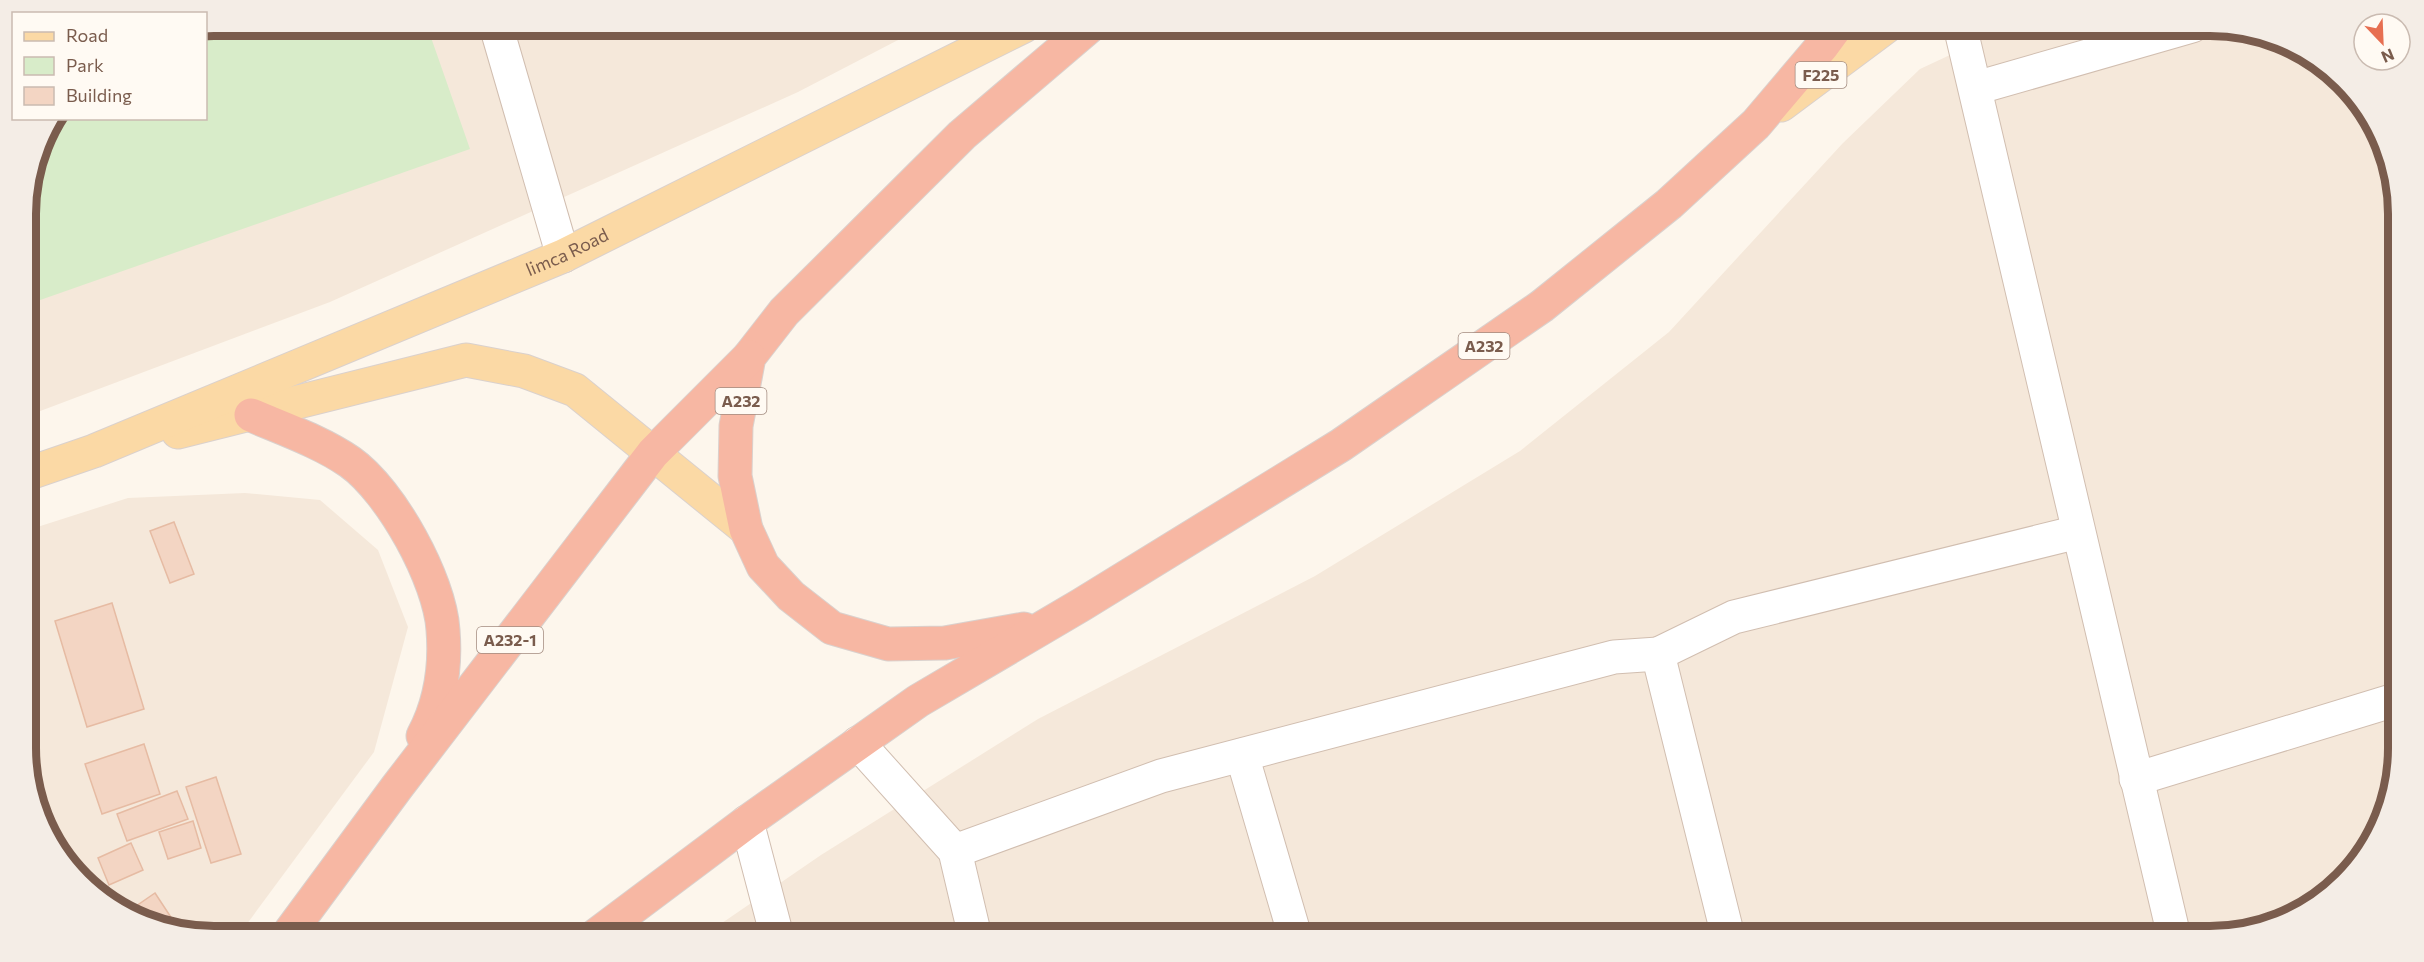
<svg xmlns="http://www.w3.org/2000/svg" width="2424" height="962" viewBox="0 0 2424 962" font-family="Commissioner,sans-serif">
<rect width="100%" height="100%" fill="#fdf6ec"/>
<g fill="#f5e8da">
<path d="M 214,26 L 925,26 L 798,92 L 330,302 L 27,416 L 26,201 L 45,130 L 54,119 L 206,118 L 206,27 Z"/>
<path d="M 2012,26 L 2210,26 L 2271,36 L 2315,57 L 2359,99 L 2397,189 L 2398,748 L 2388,809 L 2360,862 L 2324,898 L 2271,926 L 2222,936 L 703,936 L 821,855 L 1038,719 L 1315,576 L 1520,451 L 1669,332 L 1843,143 L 1920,69 Z"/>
<path d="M 245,493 L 320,500 L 378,550 L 408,627 L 374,752 L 238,936 L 214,936 L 153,926 L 72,872 L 29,784 L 28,530 L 128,498 Z"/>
</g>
<path fill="#d8ecc9" d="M 214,26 L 427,26 L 470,149 L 26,305 C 26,251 20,163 54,119 L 206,118 L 206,27 Z"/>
<g fill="#f3d5c3" stroke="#e6bba3" stroke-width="1.5">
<path d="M 174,522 L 194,574 L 170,583 L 150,531 Z"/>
<path d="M 112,603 L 144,709 L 87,727 L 55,621 Z"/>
<path d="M 144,744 L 160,794 L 102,814 L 85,764 Z"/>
<path d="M 216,777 L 241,854 L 211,863 L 186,787 Z"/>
<path d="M 177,791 L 188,819 L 127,841 L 117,814 Z"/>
<path d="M 193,821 L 201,848 L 168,859 L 159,832 Z"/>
<path d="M 131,843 L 143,870 L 109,885 L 98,858 Z"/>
<path d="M 155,893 L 180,931 L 153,926 L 129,911 Z"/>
</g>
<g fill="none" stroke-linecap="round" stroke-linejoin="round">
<g stroke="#d1beb0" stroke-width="35">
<g id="minor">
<path d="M 496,26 L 563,256"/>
<path d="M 1960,26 L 2174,936"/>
<path d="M 1976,88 L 2192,26"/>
<path d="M 1658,654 L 1734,617 L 2078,532"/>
<path d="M 858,743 L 955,851 L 975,936"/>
<path d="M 1242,755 L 1295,936"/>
<path d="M 2136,779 L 2398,699"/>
<path d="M 747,822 L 777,936"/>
<path d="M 955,851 L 1161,776 L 1614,657 L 1658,654 L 1728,936"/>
</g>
</g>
<g stroke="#dad1cd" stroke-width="35">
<g id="major">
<path d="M 1781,105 L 1887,26"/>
<path d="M 178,432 L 466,360 L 524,371 L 575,390 L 746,529"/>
<path id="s1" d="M 27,474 L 94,451 L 563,256 L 1024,26"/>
</g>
</g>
<g stroke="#dad1cd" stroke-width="35">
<g id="highway">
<path d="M 251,415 C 284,429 321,442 350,462 C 391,491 440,580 443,630 C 446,667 440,704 423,736"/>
<path d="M 1024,629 L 945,643 L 888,644 L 832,628 L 791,596 L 763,566 L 746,529 L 735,476 L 736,426 L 749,357 L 784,312 L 962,135 L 1090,26"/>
<path d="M 287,936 L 397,787 L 653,453 L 749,357"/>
<path d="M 595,936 L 747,822 L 918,701 L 1081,605 L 1341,445 L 1542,306 L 1669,204 L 1756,124 L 1823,45 L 1837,26"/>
</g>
</g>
<use href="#minor" stroke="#fff" stroke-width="33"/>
<use href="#major" stroke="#fbd9a5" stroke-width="33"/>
<use href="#highway" stroke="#f7b7a3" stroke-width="33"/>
</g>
<g text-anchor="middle" stroke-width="4.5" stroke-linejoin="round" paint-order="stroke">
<g fill="#fffaf3" stroke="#a28b7f" stroke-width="1.5">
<rect x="1795.5" y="62" width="51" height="26" rx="4.5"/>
<rect x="1458.5" y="333" width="51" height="26" rx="4.5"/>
<rect x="715.5" y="388" width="51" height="26" rx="4.5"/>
<rect x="477" y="627" width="66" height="26" rx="4.5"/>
</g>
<g font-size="16" font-weight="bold" fill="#7a5c4d">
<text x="1821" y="81">F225</text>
<text x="1484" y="352">A232</text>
<text x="741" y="407">A232</text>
<text x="510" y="646">A232-1</text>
</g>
<g font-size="18" fill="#7a5c4d" stroke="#fffaf3">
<text dy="6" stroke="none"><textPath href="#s1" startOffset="584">limca Road</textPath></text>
</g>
</g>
<path d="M0 0H2424V962H0ZM214 36H2210A178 178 0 0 1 2388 214V748A178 178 0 0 1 2210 926H214A178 178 0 0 1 36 748V214A178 178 0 0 1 214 36Z" fill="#f4ede6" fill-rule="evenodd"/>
<path fill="none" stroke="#7a5c4d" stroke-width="8" d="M214 36H2210A178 178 0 0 1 2388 214V748A178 178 0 0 1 2210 926H214A178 178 0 0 1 36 748V214A178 178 0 0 1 214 36Z"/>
<rect x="12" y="12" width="195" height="108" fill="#fffaf3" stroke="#cabbb1" stroke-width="1.5"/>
<rect x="24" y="32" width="30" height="9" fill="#fbd9a5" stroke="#cabbb1" stroke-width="1.5"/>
<text x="66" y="42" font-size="18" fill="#7a5c4d">Road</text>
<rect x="24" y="57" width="30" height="18" fill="#d8ecc9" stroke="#cabbb1" stroke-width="1.5"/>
<text x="66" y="72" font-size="18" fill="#7a5c4d">Park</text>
<rect x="24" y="87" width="30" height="18" fill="#f3d5c3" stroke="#cabbb1" stroke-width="1.5"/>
<text x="66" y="102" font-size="18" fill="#7a5c4d">Building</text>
<g transform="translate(2382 42) rotate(157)"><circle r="28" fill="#fffaf3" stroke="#cabbb1" stroke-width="1.5"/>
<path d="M0-4.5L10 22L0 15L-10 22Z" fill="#e76f51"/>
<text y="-9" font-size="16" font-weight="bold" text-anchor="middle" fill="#7a5c4d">N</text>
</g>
</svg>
